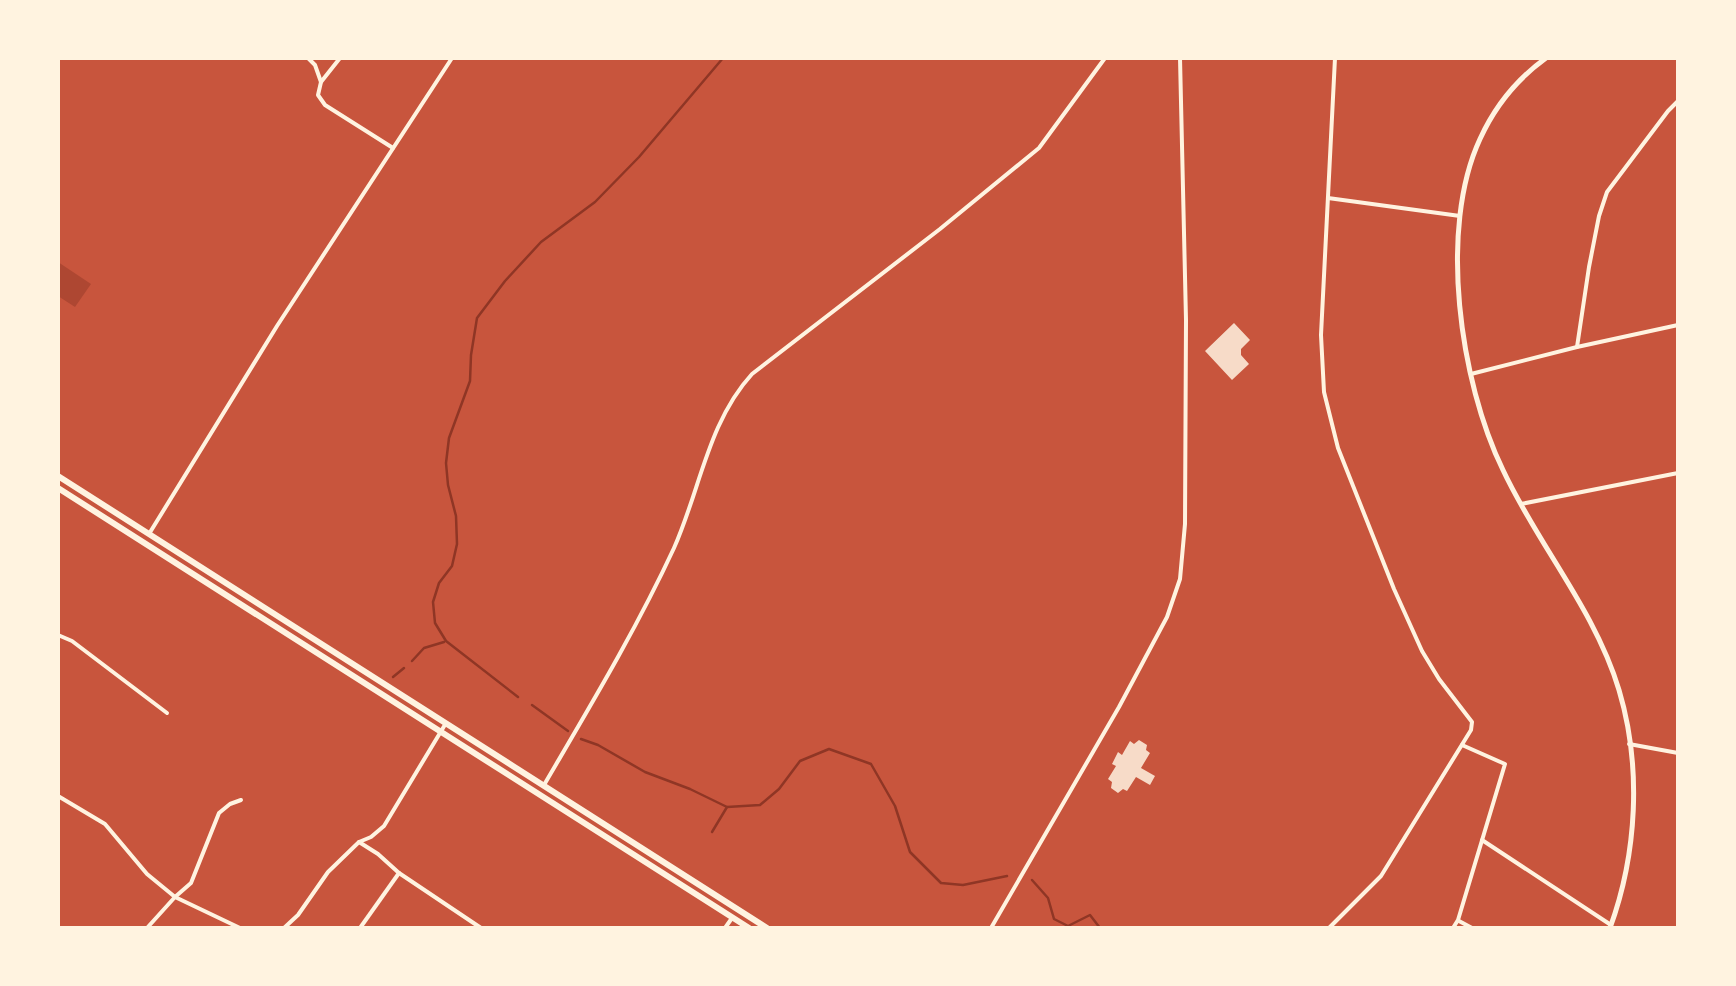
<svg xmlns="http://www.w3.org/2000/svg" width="1736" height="986" viewBox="0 0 1736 986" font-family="Quicksand,sans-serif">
<rect width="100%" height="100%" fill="#c8553d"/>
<path fill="#ae4732" d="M 58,262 L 91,284 L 75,307 L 58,296 Z"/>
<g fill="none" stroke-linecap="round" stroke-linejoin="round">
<g stroke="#8f3625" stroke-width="2.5">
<path d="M 412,661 L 424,648 L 444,642"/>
<path d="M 393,677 L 404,668"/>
<path d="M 518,697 L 446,641 L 435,623 L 433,602 L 439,583 L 452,566 L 457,544 L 456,516 L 448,485 L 446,463 L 449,438 L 470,381 L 471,355 L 477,318 L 505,281 L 541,242 L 595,202 L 639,157 L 723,58"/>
<path d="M 532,705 L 568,731"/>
<path d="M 581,739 L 598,745 L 645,772 L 690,789 L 727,807 L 760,805 L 779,789 L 800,761 L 829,749 L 871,764 L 895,806 L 910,852 L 941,883 L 963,885 L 1007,876"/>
<path d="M 712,832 L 727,807"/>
<path d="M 1032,880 L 1048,898 L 1054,919 L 1068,926 L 1090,915 L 1100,928"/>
</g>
</g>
<g fill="#f7dbc8">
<path d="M 1234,323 L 1250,340 L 1241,349 L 1241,355 L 1249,364 L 1232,380 L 1205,351 Z"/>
<path d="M 1139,740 L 1147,745 L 1146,750 L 1150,753 L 1141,768 L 1155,776 L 1150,785 L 1136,777 L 1127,791 L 1123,789 L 1118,793 L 1111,788 L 1112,782 L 1108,779 L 1116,766 L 1112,764 L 1118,752 L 1122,755 L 1130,741 L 1134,744 Z"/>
</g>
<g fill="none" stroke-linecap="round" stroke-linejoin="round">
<g stroke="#fff3e0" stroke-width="4">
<path d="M 308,58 L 315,65 L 321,82"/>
<path d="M 340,58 L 321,82 L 318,95 L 325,105 L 393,148"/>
<path d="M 1328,198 L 1460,216"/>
<path d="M 1577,347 L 1589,267 L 1599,216 L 1607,192 L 1668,111 L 1678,101"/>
<path d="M 1471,374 L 1577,347 L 1678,325"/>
<path d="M 1521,504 L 1678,473"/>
<path d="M 149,534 L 277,326 L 452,58"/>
<path d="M 58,635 L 72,641 L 167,713"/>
<path d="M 1629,744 L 1678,753"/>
<path d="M 544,785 C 589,708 636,630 674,548 C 700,490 708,422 752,374 L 940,229 L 1039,148 L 1105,58"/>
<path d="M 58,796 L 105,824 L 147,874 L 175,897 L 240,928"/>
<path d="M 1482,840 L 1611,925"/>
<path d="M 359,842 L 378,854 L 399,873 L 481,928"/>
<path d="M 1459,921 L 1472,928"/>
<path d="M 147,928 L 175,897 L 191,883 L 219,813 L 230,804 L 241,800"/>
<path d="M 284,928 L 298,915 L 328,872 L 359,842 L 371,837 L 384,826 L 446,723"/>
<path d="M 360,928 L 399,873"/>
<path d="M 725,928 L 732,918"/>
<path d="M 991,928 L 1119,707 L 1167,617 L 1180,579 L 1185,524 L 1186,320 L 1180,58"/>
<path d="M 1329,928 L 1381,876 L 1471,730 L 1472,722 L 1439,679 L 1422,651 L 1394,589 L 1338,448 L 1324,392 L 1321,335 L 1335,58"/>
<path d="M 1453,928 L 1458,920 L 1505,764 L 1462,745"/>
</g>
<path stroke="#fff3e0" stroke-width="5" d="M 1546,58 C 1517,79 1495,106 1480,139 C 1438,229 1460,382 1503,470 C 1538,545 1595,610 1619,690 C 1642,767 1637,854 1610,928"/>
<g stroke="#fff3e0" stroke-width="6">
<path d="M 58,476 L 767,928"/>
<path d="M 58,488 L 749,928"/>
</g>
</g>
<rect width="1736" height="986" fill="none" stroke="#fff3e0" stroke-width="120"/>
</svg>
